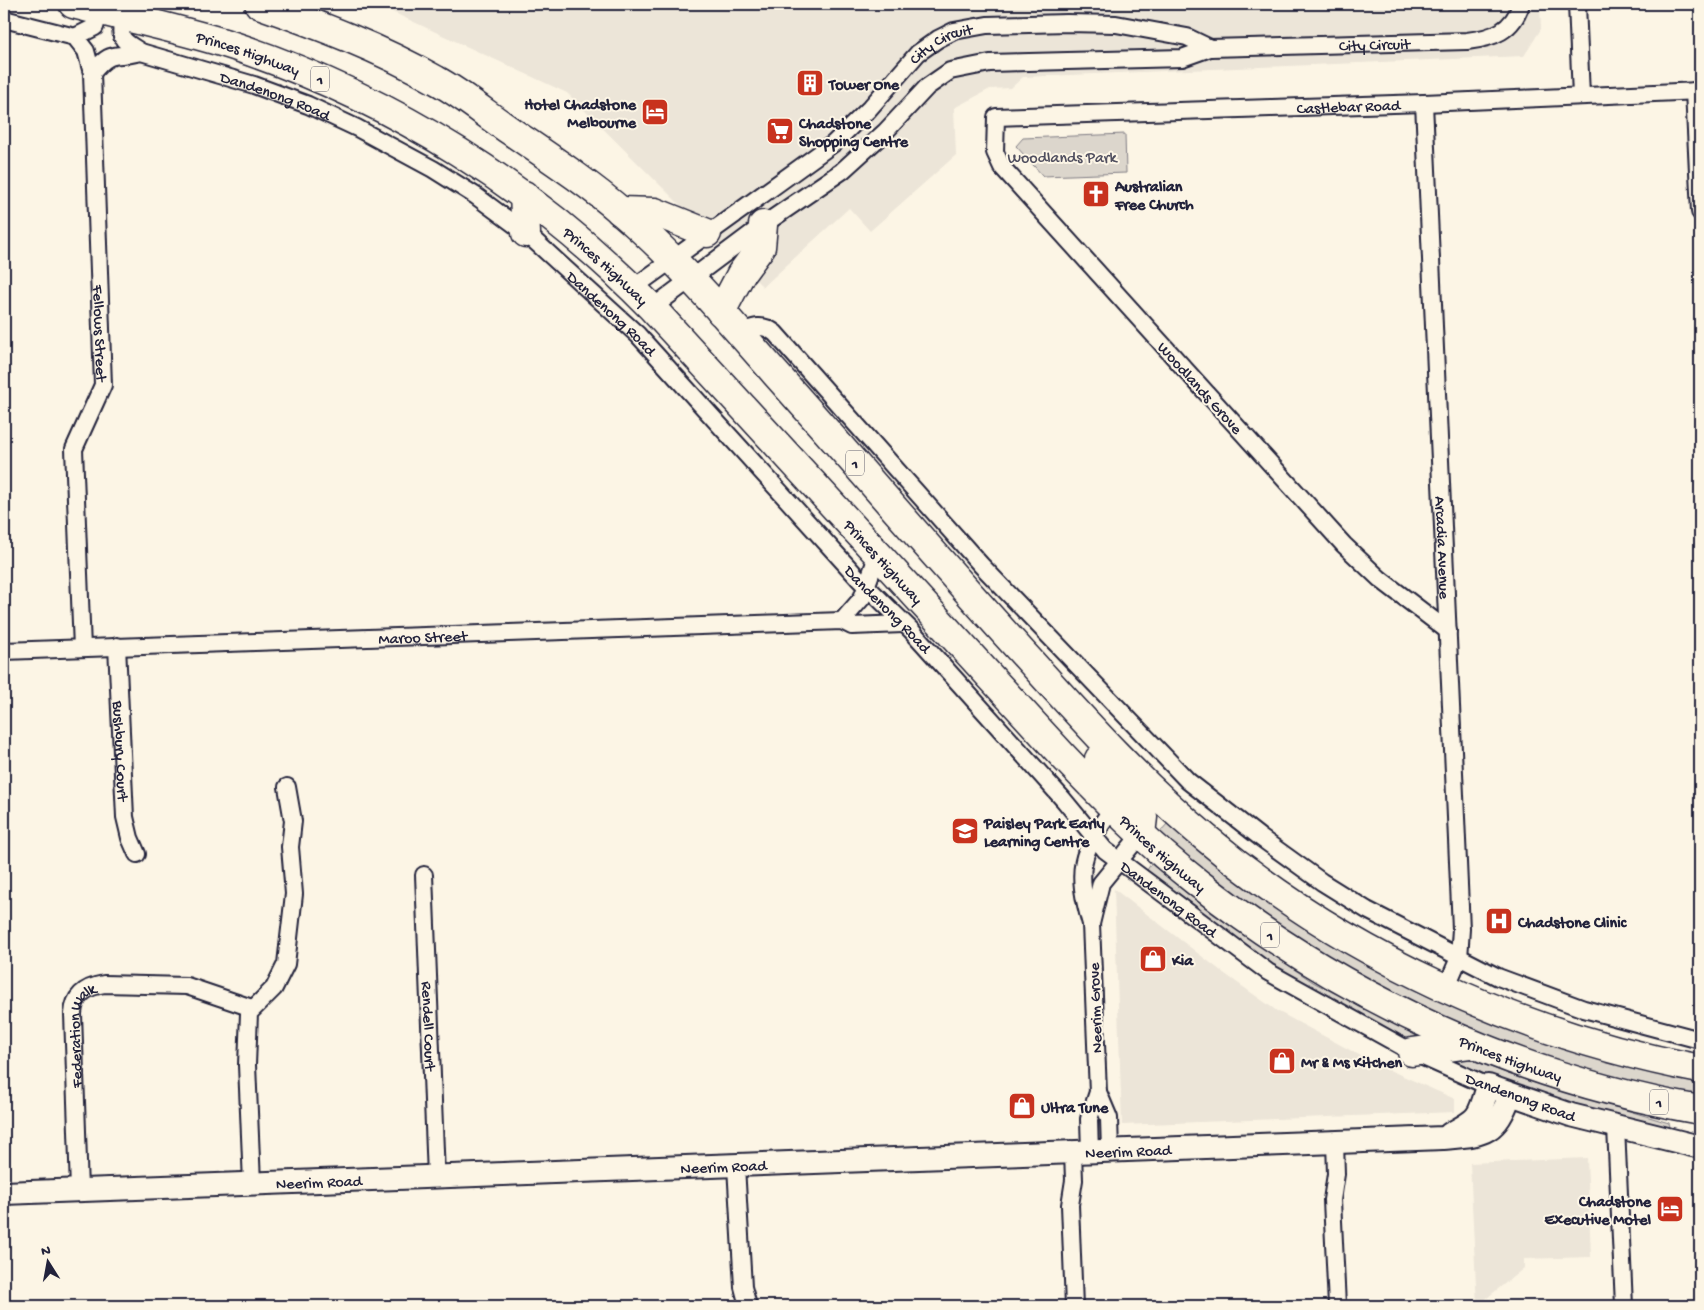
<svg xmlns="http://www.w3.org/2000/svg" width="1704" height="1310" viewBox="0 0 1704 1310" font-family="'Gochi Hand',sans-serif">
<rect width="100%" height="100%" fill="#fcf5e5"/>
<filter id="ink" filterUnits="userSpaceOnUse"><feTurbulence type="fractalNoise" baseFrequency=".02" numOctaves="2"/><feDisplacementMap in="SourceGraphic" scale="10" xChannelSelector="R" yChannelSelector="G"/><feConvolveMatrix kernelMatrix="1 2 1 2 8 2 1 2 1" color-interpolation-filters="sRGB"/></filter>
<g filter="url(#ink)">
<g fill="#ece5d8">
<path d="M 375,4 L 1540,4 L 1541,29 L 1524,56 L 1023,77 L 1011,88 L 990,89 L 954,108 L 956,155 L 870,231 L 849,208 L 763,287 L 567,93 Z"/>
<path d="M 1114,889 L 1225,974 L 1277,1011 L 1378,1065 L 1455,1099 L 1455,1112 L 1122,1125 Z"/>
<path d="M 1587,1158 L 1591,1257 L 1524,1259 L 1524,1268 L 1477,1306 L 1470,1163 Z"/>
</g>
<g fill="#dcd6cc" stroke="#7f7c84">
<path d="M 1125,134 L 1126,173 L 1043,176 L 1016,146 L 1023,138 Z"/>
<path d="M 1168,823 L 1235,878 L 1304,926 L 1551,1044 L 1636,1069 L 1700,1083 L 1700,1097 C 1650,1087 1598,1077 1550,1060 C 1406,1009 1274,933 1159,833 Z"/>
<path d="M 1151,864 L 1213,914 L 1313,982 L 1428,1042 L 1413,1043 L 1403,1038 L 1292,978 L 1225,933 L 1145,873 Z"/>
<path d="M 1459,1055 L 1519,1078 L 1669,1123 L 1670,1127 L 1665,1131 L 1514,1087 L 1443,1057 Z"/>
</g>
<g fill="none" stroke-linecap="round" stroke-linejoin="round">
<g stroke="#22223b" stroke-width="20">
<g id="street">
<path d="M 1577,4 L 1581,96"/>
<path id="s1" d="M 124,17 C 117,40 123,40 141,52 L 254,85 L 308,105 L 357,128 L 433,169 L 476,196 L 526,233 L 638,335 L 859,579 L 911,630 L 1063,799 L 1105,850 L 1268,972 L 1412,1052 L 1488,1086"/>
<path id="s2" d="M 4,19 L 75,37 L 86,51 L 92,73 L 103,385 L 74,449 L 82,648"/>
<path d="M 75,37 L 95,27 L 100,11"/>
<path d="M 92,73 C 113,48 114,59 141,52"/>
<path d="M 1694,91 L 1700,212"/>
<path id="s3" d="M 1424,103 L 1461,929 L 1459,958 L 1446,988"/>
<path id="s4" d="M 633,288 L 834,143 L 869,109 L 918,53 L 938,39 L 954,31 L 987,25 L 1067,23 L 1116,24 L 1187,37 L 1210,48"/>
<path id="s5" d="M 652,308 L 763,225 L 842,171 L 885,132 L 927,87 L 950,71 L 990,63 L 1182,58 L 1210,48 L 1467,41 C 1493,38 1513,31 1521,4"/>
<path d="M 739,333 C 753,327 763,323 775,333 L 981,565 L 1188,781 L 1261,838 L 1322,882 L 1367,910 L 1498,977 L 1584,1009 L 1700,1040"/>
<path d="M 842,621 L 862,598 L 878,554"/>
<path id="s6" d="M 1448,631 L 1380,579 L 1344,545 L 1002,167 L 995,152 L 996,117 L 1424,103 L 1700,91"/>
<path id="s7" d="M 117,646 L 125,817 L 130,838 L 137,854"/>
<path id="s8" d="M 4,651 L 842,621 L 852,626 L 903,624"/>
<path id="s9" d="M 424,875 L 436,1176"/>
<path d="M 1091,924 L 1101,883 L 1141,834"/>
<path d="M 1098,1092 L 1109,1118 L 1110,1151"/>
<path d="M 1616,1127 L 1624,1306"/>
<path d="M 1335,1142 L 1336,1174 L 1332,1200 L 1337,1306"/>
<path d="M 1090,1152 L 1089,1119 L 1098,1092 L 1091,924 C 1075,869 1080,853 1113,808"/>
<path d="M 1073,1153 L 1074,1180 L 1070,1205 L 1074,1306"/>
<path d="M 736,1166 L 743,1287 L 748,1306"/>
<path d="M 252,1183 L 247,1065 L 249,1013 L 274,988 L 286,964 L 294,894 L 290,847 L 293,821 L 287,787"/>
<path id="s10" d="M 79,1190 L 73,1014 C 74,995 86,987 104,984 L 187,986 L 252,1008"/>
</g>
</g>
<g stroke="#22223b" stroke-width="26">
<g id="secondary">
<path d="M 1450,1134 C 1480,1118 1479,1117 1488,1086 L 1571,1115 L 1700,1147"/>
<path id="s11" d="M 4,1193 L 1443,1138 C 1483,1134 1495,1136 1510,1095"/>
</g>
</g>
<g stroke="#22223b" stroke-width="31">
<g id="highway">
<path id="s12" d="M 73,4 C 127,18 181,29 234,46 C 393,99 535,188 652,308 L 1063,756 C 1106,801 1149,845 1198,883 C 1344,998 1517,1078 1700,1110"/>
<path d="M 259,4 C 319,25 380,48 436,80 C 462,94 487,115 512,132 C 550,158 588,183 623,213 C 679,261 727,318 775,373 C 861,469 944,567 1031,662 C 1087,724 1142,785 1206,838 C 1346,956 1521,1035 1700,1069"/>
<path d="M 524,195 L 526,233"/>
<path d="M 620,211 L 655,212 L 707,233"/>
<path d="M 721,312 L 741,274 L 761,247 L 763,225"/>
<path d="M 1099,759 L 1100,765 L 1142,811 L 1143,817 L 1141,834"/>
<path d="M 1412,1052 L 1471,1044"/>
</g>
</g>
<use href="#street" stroke="#fcf5e5" stroke-width="16"/>
<use href="#secondary" stroke="#fcf5e5" stroke-width="22"/>
<use href="#highway" stroke="#fcf5e5" stroke-width="28"/>
</g>
</g>
<defs>
<g id="building-square" transform="scale(1.4375)"><rect x="-9" y="-9" width="18" height="18" rx="4" fill="#c8321e" stroke="#fcf5e5"/><path d="M-4-6H4V6H1V3H-1V6H-4ZM-2.5-4.3h1.7v1.8h-1.7ZM.8-4.3h1.7v1.8H.8ZM-2.5-1h1.7V.8h-1.7ZM.8-1h1.7V.8H.8Z" fill="#fff"/></g>
<g id="hotel-square" transform="scale(1.4375)"><rect x="-9" y="-9" width="18" height="18" rx="4" fill="#c8321e" stroke="#fcf5e5"/><path d="M-6-4.5h1.5V1H6V5H4.5V3h-9V5H-6ZM-4 0a1.8 1.8 0 1 1 3.6 0ZM.5 0V-2.5h3Q6-2.5 6 0Z" fill="#fff"/></g>
<g id="supermarket-square" transform="scale(1.4375)"><rect x="-9" y="-9" width="18" height="18" rx="4" fill="#c8321e" stroke="#fcf5e5"/><path d="M-6-5.5h2.5l.6 2H6L4.5 2H-2.5L-4.4-4H-6ZM-1.5 3.2a1.3 1.3 0 1 0 .1 0ZM3 3.2a1.3 1.3 0 1 0 .1 0Z" fill="#fff"/></g>
<g id="church-square" transform="scale(1.4375)"><rect x="-9" y="-9" width="18" height="18" rx="4" fill="#c8321e" stroke="#fcf5e5"/><path d="M-1.2-6h2.4v3.5h3.3v2.4h-3.3V6h-2.4V-.1h-3.3v-2.4h3.3Z" fill="#fff"/></g>
<g id="school-square" transform="scale(1.4375)"><rect x="-9" y="-9" width="18" height="18" rx="4" fill="#c8321e" stroke="#fcf5e5"/><path d="M0-5L7-2L0 1L-7-2ZM-4 1L0 2.5L4 1V4Q0 6-4 4Z" fill="#fff"/></g>
<g id="hospital-square" transform="scale(1.4375)"><rect x="-9" y="-9" width="18" height="18" rx="4" fill="#c8321e" stroke="#fcf5e5"/><path d="M-5-5h3v3.5h4V-5h3V5h-3V1.5h-4V5h-3Z" fill="#fff"/></g>
<g id="shop-square" transform="scale(1.4375)"><rect x="-9" y="-9" width="18" height="18" rx="4" fill="#c8321e" stroke="#fcf5e5"/><path d="M-5-2.5h2.3a2.7 3.5 0 0 1 5.4 0H5L5.5 6h-11ZM-1.5-2.5h3a1.5 2.3 0 0 0-3 0Z" fill="#fff"/></g>
</defs>
<g fill-rule="evenodd">
<use href="#building-square" x="810" y="83"/>
<use href="#hotel-square" x="655" y="112"/>
<use href="#supermarket-square" x="780" y="131"/>
<use href="#church-square" x="1096" y="194"/>
<use href="#school-square" x="965" y="831"/>
<use href="#hospital-square" x="1499" y="921"/>
<use href="#shop-square" x="1153" y="959"/>
<use href="#shop-square" x="1282" y="1061"/>
<use href="#shop-square" x="1022" y="1106"/>
<use href="#hotel-square" x="1670" y="1209"/>
</g>
<g text-anchor="middle" stroke-width="4" stroke-linejoin="round" paint-order="stroke">
<g fill="#fcf5e5" stroke="#63616e" stroke-width="1">
<rect x="311" y="66.5" width="18" height="25" rx="4"/>
<rect x="846" y="450.5" width="18" height="25" rx="4"/>
<rect x="1261" y="922.5" width="18" height="25" rx="4"/>
<rect x="1650" y="1089.5" width="18" height="25" rx="4"/>
</g>
<g font-size="15" font-weight="bold" fill="#22223b">
<text x="320" y="84">1</text>
<text x="855" y="468">1</text>
<text x="1270" y="940">1</text>
<text x="1659" y="1107">1</text>
</g>
<g font-size="16" fill="#22223b" stroke="#fcf5e5">
<text dy="6" stroke="none"><textPath href="#s5" startOffset="809">City Circuit</textPath></text>
<text dy="6" stroke="none"><textPath href="#s4" startOffset="396">City Circuit</textPath></text>
<text dy="6" stroke="none"><textPath href="#s12" startOffset="182">Princes Highway</textPath></text>
<text dy="6" stroke="none"><textPath href="#s1" startOffset="186">Dandenong Road</textPath></text>
<text dy="6" stroke="none"><textPath href="#s6" startOffset="1049">Castlebar Road</textPath></text>
<text dy="6" stroke="none"><textPath href="#s12" startOffset="602">Princes Highway</textPath></text>
<text dy="6" stroke="none"><textPath href="#s1" startOffset="591">Dandenong Road</textPath></text>
<text dy="6" stroke="none"><textPath href="#s2" startOffset="374">Fellows Street</textPath></text>
<text transform="translate(1201 387) rotate(48)" y="6">Woodlands Grove</text>
<text dy="6" stroke="none"><textPath href="#s3" startOffset="445">Arcadia Avenue</textPath></text>
<text dy="6" stroke="none"><textPath href="#s12" startOffset="1008">Princes Highway</textPath></text>
<text dy="6" stroke="none"><textPath href="#s1" startOffset="996">Dandenong Road</textPath></text>
<text dy="6" stroke="none"><textPath href="#s8" startOffset="419">Maroo Street</textPath></text>
<text dy="6" stroke="none"><textPath href="#s7" startOffset="105">Bushbury Court</textPath></text>
<text dy="6" stroke="none"><textPath href="#s12" startOffset="1412">Princes Highway</textPath></text>
<text dy="6" stroke="none"><textPath href="#s1" startOffset="1401">Dandenong Road</textPath></text>
<text transform="translate(1094 1008) rotate(-92)" y="6">Neerim Grove</text>
<text dy="6" stroke="none"><textPath href="#s9" startOffset="151">Rendell Court</textPath></text>
<text dy="6" stroke="none"><textPath href="#s10" startOffset="158">Federation Walk</textPath></text>
<text dy="6" stroke="none"><textPath href="#s12" startOffset="1818">Princes Highway</textPath></text>
<text transform="translate(1521 1096) rotate(20)" y="6">Dandenong Road</text>
<text dy="6" stroke="none"><textPath href="#s11" startOffset="1125">Neerim Road</textPath></text>
<text dy="6" stroke="none"><textPath href="#s11" startOffset="720">Neerim Road</textPath></text>
<text dy="6" stroke="none"><textPath href="#s11" startOffset="315">Neerim Road</textPath></text>
</g>
<g font-size="16" font-weight="bold" fill="#22223b" stroke="#fcf5e5" text-anchor="start">
<text x="829" y="89">Tower One</text>
<text x="636" y="109" text-anchor="end">Hotel Chadstone<tspan x="636" dy="18">Melbourne</tspan></text>
<text x="799" y="128">Chadstone<tspan x="799" dy="18">Shopping Centre</tspan></text>
<text x="1115" y="191">Australian<tspan x="1115" dy="18">Free Church</tspan></text>
<text x="984" y="828">Paisley Park Early<tspan x="984" dy="18">Learning Centre</tspan></text>
<text x="1518" y="927">Chadstone Clinic</text>
<text x="1172" y="965">Kia</text>
<text x="1301" y="1067">Mr &amp; Ms Kitchen</text>
<text x="1041" y="1112">Ultra Tune</text>
<text x="1651" y="1206" text-anchor="end">Chadstone<tspan x="1651" dy="18">Executive Motel</tspan></text>
</g>
<g font-size="16" fill="#504f5f" stroke="#fcf5e5">
<text x="1062" y="162">Woodlands Park</text>
</g>
</g>
<rect width="1704" height="1310" fill="none" stroke="#fcf5e5" stroke-width="20"/>
<rect x="10" y="10" width="1684" height="1290" fill="none" stroke="#22223b" stroke-width="2" filter="url(#ink)"/>
<g transform="translate(48 1262) rotate(349)" stroke="#fcf5e5" stroke-width="4" paint-order="stroke">
<path d="M0-4L9 19L0 12L-9 19Z" fill="#22223b"/>
<text y="-8" font-size="14" font-weight="bold" text-anchor="middle" fill="#22223b">N</text>
</g>
</svg>
